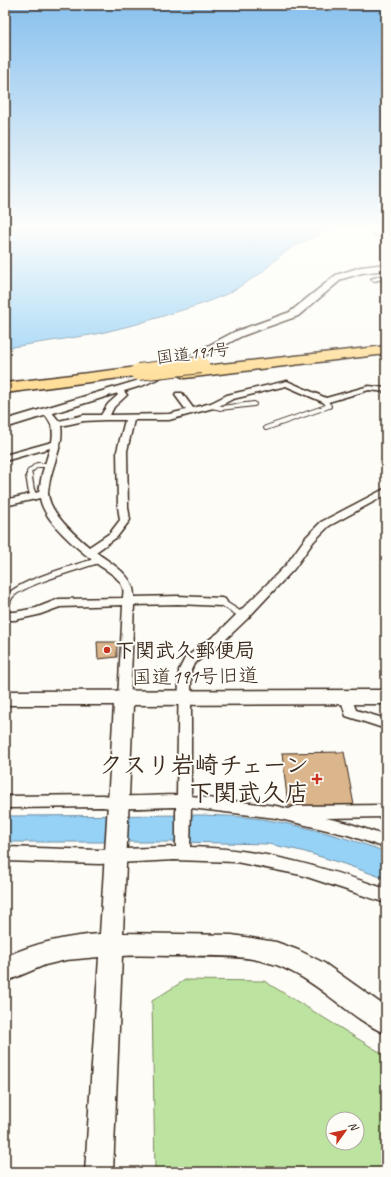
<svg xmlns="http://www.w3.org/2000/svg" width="391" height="1177" viewBox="0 0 391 1177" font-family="Caveat,'Klee One',sans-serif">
<rect width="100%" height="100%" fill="#fdfcf7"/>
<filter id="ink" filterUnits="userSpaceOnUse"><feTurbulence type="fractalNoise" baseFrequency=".025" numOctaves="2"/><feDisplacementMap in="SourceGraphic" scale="8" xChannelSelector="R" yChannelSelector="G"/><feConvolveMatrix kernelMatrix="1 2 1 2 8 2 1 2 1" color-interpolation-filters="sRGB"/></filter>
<g filter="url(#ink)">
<path fill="#bce4a0" stroke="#7c875f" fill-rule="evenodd" d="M 185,980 L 264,981 L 386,1056 L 386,1172 L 155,1172 L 152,1001 ZM 333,1119 L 357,1119 L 357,1143 L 333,1143 Z"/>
<g fill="#96d1f6" stroke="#728ea0">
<path d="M 5,226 L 336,226 L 291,248 L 281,255 L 260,274 L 229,293 L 202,304 L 137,324 L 97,334 L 5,348 Z"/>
<path d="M 201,815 C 221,816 242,816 262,819 C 304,826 346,837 386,852 L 386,879 L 344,864 L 302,851 L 268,844 L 176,842 L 5,842 L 5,816 Z"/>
</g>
<g fill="#dbb68c" stroke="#3b2a1e">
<path d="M 97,642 L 117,642 L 117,657 L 98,659 Z"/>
<path d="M 344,752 L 354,805 L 288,806 L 282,753 Z"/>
</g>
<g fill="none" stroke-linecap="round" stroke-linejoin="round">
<g stroke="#3b2a1e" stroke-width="5">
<path id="lane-far2" d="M 383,226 L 375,233 L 386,239"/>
</g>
<g stroke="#3b2a1e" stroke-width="6">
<g id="lane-far1">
<path d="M 212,406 L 221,408 L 254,404"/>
<path d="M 266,428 L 329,406 L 325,401"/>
<path d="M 30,477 L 29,472 L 37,465 L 50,465"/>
</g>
</g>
<g stroke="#3b2a1e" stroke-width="8">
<g id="lane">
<path d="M 29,476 L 31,489 L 34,497"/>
<path d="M 221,602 L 243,616"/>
<path d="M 5,609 C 7,604 8,598 11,595 C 25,581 79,567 99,560"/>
</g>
</g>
<g stroke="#3b2a1e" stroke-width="3">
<g id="street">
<path d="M 386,274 L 386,278 L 374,281 L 371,279 Z"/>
<path d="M 287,381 L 326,398 L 369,386 L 386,388 L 386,392 L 369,390 L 325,403 L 286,386 L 233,399 L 217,407 L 169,420 L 134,420 L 127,451 L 128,507 L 130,520 L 117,537 L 96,552 C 111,564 135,575 134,597 L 178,596 L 221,598 L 225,599 L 227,602 L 225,605 L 221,606 L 178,604 L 134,605 L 130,699 L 128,702 L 124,704 L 120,702 L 118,699 L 123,605 L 60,607 L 38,615 L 15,620 L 5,620 L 5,612 L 15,612 L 36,608 L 59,599 L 123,598 C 123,595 124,591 123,588 C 120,577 105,570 96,563 C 78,549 44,522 40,498 L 5,506 L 5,500 L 39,492 L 42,474 L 50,448 L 5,461 L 5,455 L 52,442 C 54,427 52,424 43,412 L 44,410 L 50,410 L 59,421 L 84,415 L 101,415 L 108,404 L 118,395 L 115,391 L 119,389 L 122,389 L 127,395 L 114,407 L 110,415 L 169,414 L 186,410 L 175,395 L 176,393 L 182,393 L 193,408 L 211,403 L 227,395 ZM 105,420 L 125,420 L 117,451 L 118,507 L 120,520 L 110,533 L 89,547 C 75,535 48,512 48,492 C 49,481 52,471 55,462 C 59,450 63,438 61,426 L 84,421 Z"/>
<path d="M 386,488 L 386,495 L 329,526 L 314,541 L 294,569 L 247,619 L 226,639 L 194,664 L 191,670 L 191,796 L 276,806 L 289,809 L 295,806 L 386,805 L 386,817 L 326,818 L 348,823 L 386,836 L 386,848 L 348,835 L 276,818 L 191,808 L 190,847 C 259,848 322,867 386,889 L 386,903 L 301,875 L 236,862 L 174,860 L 99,864 L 5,861 L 5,847 L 99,850 L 176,847 L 176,807 C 152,807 126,810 103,807 L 5,808 L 5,796 L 103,795 C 126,798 153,795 177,795 L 179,670 L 185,658 L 218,633 L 286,565 L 306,537 L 321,522 Z"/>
<path d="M 346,692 L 350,694 L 356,710 L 386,719 L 386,729 L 346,716 L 340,697 L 342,694 Z"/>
</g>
</g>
<g stroke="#3b2a1e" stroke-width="3">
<g id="secondary">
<path d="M 386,264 L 386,270 L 362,273 L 342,279 L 298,316 L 242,336 L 182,368 L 144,385 L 5,428 L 5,420 L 136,381 L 174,364 L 234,332 L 290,312 L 336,275 L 361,267 Z"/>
<path d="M 386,690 L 386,704 L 133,705 L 123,933 L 232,935 L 276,942 L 298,950 L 324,963 L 386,1007 L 386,1034 C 352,1019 327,990 294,973 C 259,953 214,956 174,956 C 157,956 140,955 122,956 L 113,1172 L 85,1172 L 99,957 L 66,960 L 45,965 L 5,982 L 5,957 C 35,943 67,936 100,934 L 114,705 L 5,705 L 5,691 Z"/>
</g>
</g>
<g stroke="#3b2a1e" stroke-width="3">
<g id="highway">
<path d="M 386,346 L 386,354 L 185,378 L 180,376 L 177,373 L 180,370 L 185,368 Z"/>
<path d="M 138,367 L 143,369 L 146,372 L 143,375 L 5,393 L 5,383 Z"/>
</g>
</g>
<use href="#lane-far2" stroke="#fdfcf7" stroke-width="3"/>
<use href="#lane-far1" stroke="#fdfcf7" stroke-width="4"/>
<use href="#lane" stroke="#fdfcf7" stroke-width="5.5"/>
<use href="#street" fill="#fdfcf7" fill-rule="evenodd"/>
<use href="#secondary" fill="#fdfcf7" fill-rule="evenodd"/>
<use href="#highway" fill="#ffdd96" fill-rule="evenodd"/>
<g stroke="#3b2a1e" stroke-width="18" stroke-linecap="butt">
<path id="highway-bridge" d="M 138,372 L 201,365"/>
</g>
<use href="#highway-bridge" stroke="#ffdd96" stroke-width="16"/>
</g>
</g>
<linearGradient id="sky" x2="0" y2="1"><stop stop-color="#87c0ee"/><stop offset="0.58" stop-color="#fefefb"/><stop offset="1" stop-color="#fefefb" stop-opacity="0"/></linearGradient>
<rect width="391" height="391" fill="url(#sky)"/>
<g fill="#c8321e" stroke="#fdfcf7" stroke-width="1.5">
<circle cx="107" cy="650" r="4"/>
<path d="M315 773h4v4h4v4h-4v4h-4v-4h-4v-4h4z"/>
</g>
<g text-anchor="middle" stroke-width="4" stroke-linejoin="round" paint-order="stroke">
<g font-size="17" fill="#3b2a1e" stroke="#fdfcf7">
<text transform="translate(193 353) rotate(-7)" y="6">国道191号</text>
</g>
<g font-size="20" font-weight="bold" fill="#3b2a1e" stroke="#fdfcf7" text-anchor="start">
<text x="115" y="657">下関武久郵便局</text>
</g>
<g font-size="20" fill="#3b2a1e" stroke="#fdfcf7">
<text transform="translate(195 676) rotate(-1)" y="7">国道191号旧道</text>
</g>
<g font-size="24" font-weight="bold" fill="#3b2a1e" stroke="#fdfcf7" text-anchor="end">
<text x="309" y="773">クスリ岩崎チェーン<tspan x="309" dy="28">下関武久店</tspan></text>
</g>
</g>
<rect width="391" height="1177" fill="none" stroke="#fdfcf7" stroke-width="20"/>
<rect x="10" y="10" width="371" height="1157" fill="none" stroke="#3b2a1e" stroke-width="1.5" filter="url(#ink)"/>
<g transform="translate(345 1131) rotate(57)"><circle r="19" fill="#fdfcf7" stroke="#afa8a0"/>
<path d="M0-3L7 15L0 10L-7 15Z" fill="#c8321e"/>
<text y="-6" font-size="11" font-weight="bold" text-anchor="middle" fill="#3b2a1e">N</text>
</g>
</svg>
